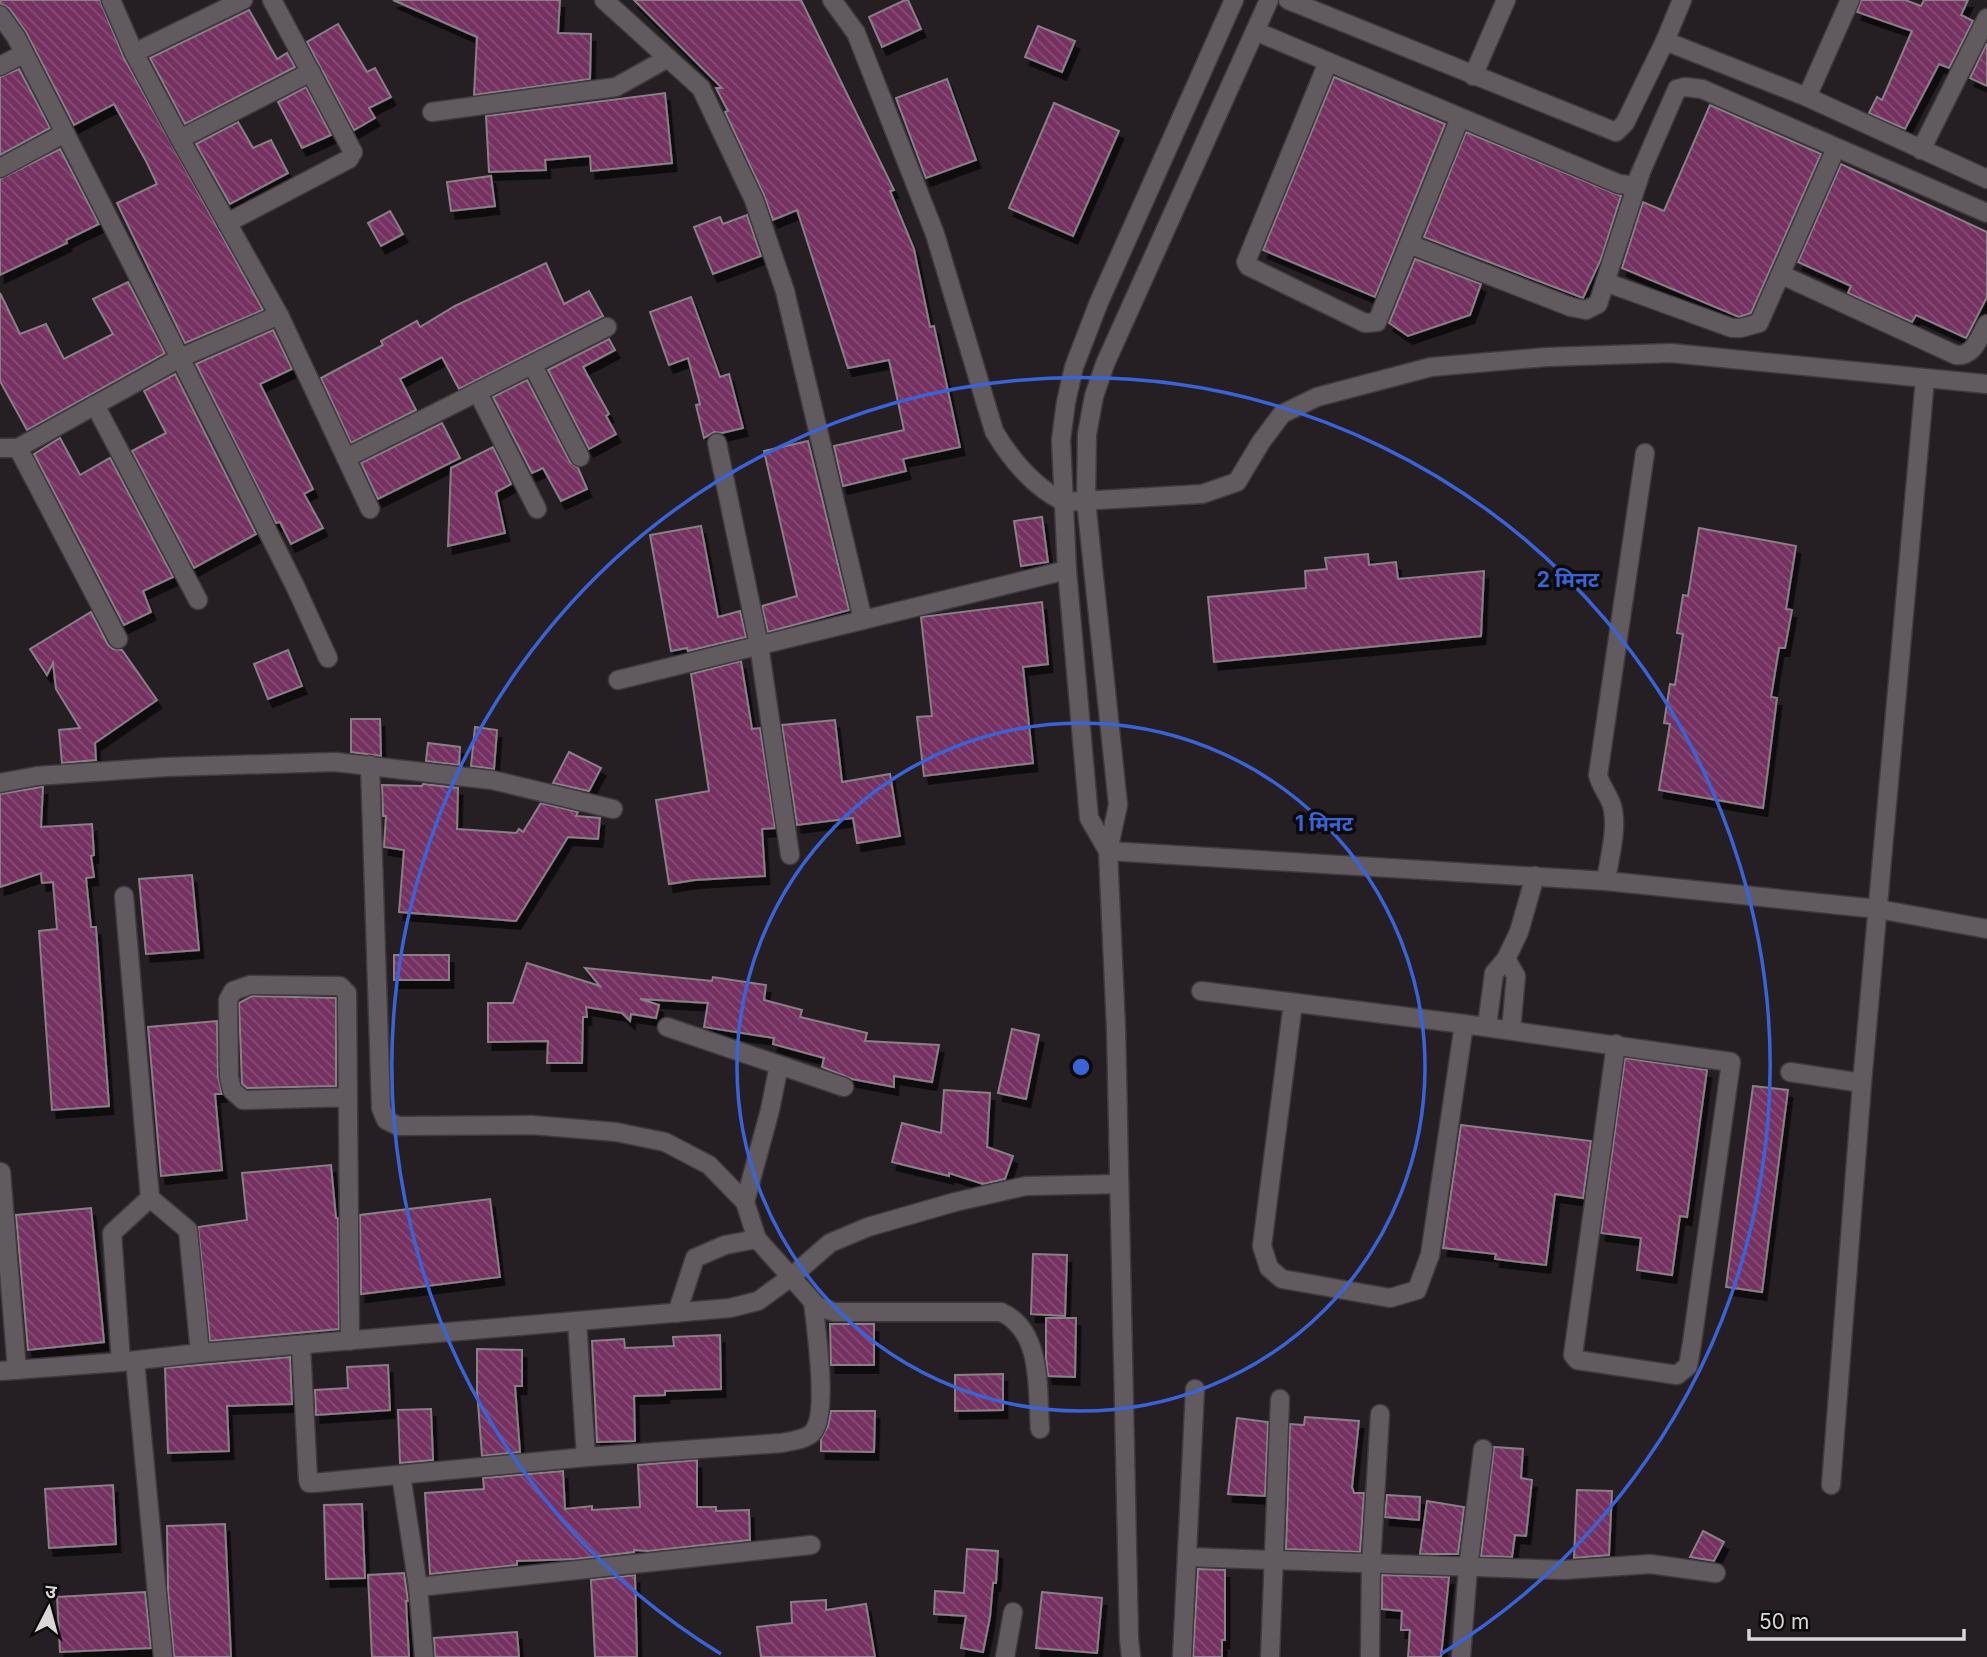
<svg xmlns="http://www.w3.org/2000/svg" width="1987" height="1657" viewBox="0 0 1987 1657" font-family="Inter,'Noto Sans Devanagari',sans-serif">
<defs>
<pattern id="building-back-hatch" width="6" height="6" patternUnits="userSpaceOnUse" patternTransform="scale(1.75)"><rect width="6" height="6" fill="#753061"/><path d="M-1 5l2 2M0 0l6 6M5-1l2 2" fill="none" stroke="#884d77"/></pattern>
<filter id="shadow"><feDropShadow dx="4.5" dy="8" stdDeviation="0" flood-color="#0009"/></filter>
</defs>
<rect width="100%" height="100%" fill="#251f23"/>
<g fill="url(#building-back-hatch)" stroke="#878084" stroke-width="2" filter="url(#shadow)">
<path d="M 0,0 L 100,0 L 124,58 L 263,310 L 185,343 L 117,203 L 157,184 L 146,161 L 114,104 L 74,125 L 26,32 L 9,8 L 0,4 Z"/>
<path d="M 393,0 L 560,0 L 558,33 L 591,34 L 590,79 L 474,95 L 477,37 Z"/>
<path d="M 634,0 L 801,0 L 894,190 L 890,191 L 914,249 L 930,327 L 934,326 L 960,447 L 903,459 L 906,471 L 843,486 L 834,446 L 904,430 L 889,360 L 848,368 L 797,210 L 773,220 L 764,195 L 725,112 L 728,111 L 716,88 L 722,88 Z"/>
<path d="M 905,0 L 908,0 L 921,29 L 882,47 L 869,17 Z"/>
<path d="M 1861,0 L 1905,0 L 1921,6 L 1924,0 L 1968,0 L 1961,15 L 1973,21 L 1949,68 L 1939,64 L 1905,129 L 1869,113 L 1877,97 L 1882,100 L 1912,31 L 1857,12 Z"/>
<path d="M 249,10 L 277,59 L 287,53 L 295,67 L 185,124 L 150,58 Z"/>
<path d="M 338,24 L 367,72 L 375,68 L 391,97 L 369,108 L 375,118 L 354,130 L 307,42 Z"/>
<path d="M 1038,26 L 1075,41 L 1062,72 L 1025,57 Z"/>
<path d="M 1987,43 L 1987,86 L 1970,78 Z"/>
<path d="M 19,69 L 50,128 L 0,155 L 0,77 Z"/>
<path d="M 1334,77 L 1445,124 L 1375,297 L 1263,250 Z"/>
<path d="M 947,79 L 976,160 L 926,178 L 896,98 Z"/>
<path d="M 306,87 L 331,135 L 302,148 L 278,102 Z"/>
<path d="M 665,93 L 672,163 L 591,171 L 590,156 L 545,160 L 546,170 L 489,172 L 486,116 Z"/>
<path d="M 1054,103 L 1119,131 L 1073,236 L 1009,208 Z"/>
<path d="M 1710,105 L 1821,154 L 1751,313 L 1739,317 L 1622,268 L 1643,202 L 1664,211 Z"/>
<path d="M 238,122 L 253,148 L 271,140 L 288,173 L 230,204 L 196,144 Z"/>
<path d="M 1466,132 L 1621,196 L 1601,259 L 1583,298 L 1424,237 Z"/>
<path d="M 60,149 L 99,224 L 66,240 L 67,243 L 0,275 L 0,179 Z"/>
<path d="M 1841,164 L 1987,232 L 1987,297 L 1966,338 L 1916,315 L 1912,322 L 1848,293 L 1851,286 L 1798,262 Z"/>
<path d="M 491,176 L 495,206 L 451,211 L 447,182 Z"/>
<path d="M 390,211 L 403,234 L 381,246 L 368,223 Z"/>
<path d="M 747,215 L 761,256 L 713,274 L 694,227 L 720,217 L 723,224 Z"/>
<path d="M 1415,259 L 1481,284 L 1470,315 L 1408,336 L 1389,323 Z"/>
<path d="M 546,263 L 564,304 L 589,291 L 603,316 L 459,389 L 442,357 L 400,379 L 416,410 L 351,443 L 321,378 L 383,345 L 381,341 L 417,321 L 420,327 L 455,306 Z"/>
<path d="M 128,282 L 165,353 L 27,430 L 0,381 L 0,293 L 20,334 L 46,324 L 64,359 L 113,334 L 93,299 Z"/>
<path d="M 691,297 L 720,377 L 729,374 L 743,428 L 722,433 L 714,432 L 704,438 L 696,405 L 700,404 L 688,358 L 669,365 L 650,312 Z"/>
<path d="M 273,330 L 292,369 L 260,384 L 313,489 L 304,494 L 323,528 L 291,544 L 280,522 L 276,523 L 196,364 Z"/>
<path d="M 609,339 L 615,350 L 583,367 L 609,414 L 606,416 L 616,434 L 589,449 L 548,370 Z"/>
<path d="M 175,374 L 256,534 L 194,568 L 132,451 L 166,433 L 144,391 Z"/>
<path d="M 527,380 L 570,462 L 578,468 L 587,489 L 561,501 L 543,468 L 532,473 L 493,397 Z"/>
<path d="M 442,423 L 460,458 L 378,499 L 361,463 Z"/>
<path d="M 60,438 L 80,475 L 110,458 L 173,577 L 143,591 L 151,612 L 124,625 L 34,454 Z"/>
<path d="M 808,441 L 849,610 L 768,632 L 762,606 L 797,596 L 764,451 Z"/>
<path d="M 493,447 L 511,484 L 496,492 L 505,533 L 448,546 L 451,468 Z"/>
<path d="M 1042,517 L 1048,562 L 1021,566 L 1014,521 Z"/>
<path d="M 701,526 L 718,617 L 740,611 L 746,637 L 688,651 L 687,648 L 671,651 L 650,535 Z"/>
<path d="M 1699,528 L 1796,546 L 1786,609 L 1792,610 L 1785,648 L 1779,648 L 1771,697 L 1777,698 L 1763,808 L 1659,790 L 1670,724 L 1664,723 L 1670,684 L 1675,685 L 1683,634 L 1677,633 L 1683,595 L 1688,596 Z"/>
<path d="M 1368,554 L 1369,565 L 1396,562 L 1398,579 L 1484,571 L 1481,636 L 1214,662 L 1208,597 L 1306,588 L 1305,571 L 1327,569 L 1325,558 Z"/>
<path d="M 1042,602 L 1048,664 L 1023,667 L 1033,763 L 924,776 L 917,717 L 932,716 L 921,617 Z"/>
<path d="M 91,612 L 108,645 L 113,649 L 122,650 L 157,700 L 95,743 L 96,760 L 62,763 L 59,730 L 80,728 L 56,689 L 53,663 L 47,675 L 30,649 Z"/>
<path d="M 288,650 L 302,686 L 268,699 L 254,664 Z"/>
<path d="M 741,661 L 752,729 L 760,728 L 775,828 L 762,829 L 765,876 L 695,880 L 669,884 L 656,800 L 709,791 L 691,674 Z"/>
<path d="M 351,719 L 380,719 L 381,756 L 351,752 Z"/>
<path d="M 835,720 L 842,782 L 890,774 L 900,836 L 857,843 L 853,818 L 797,825 L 782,725 Z"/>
<path d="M 475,727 L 497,730 L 494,769 L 471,766 Z"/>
<path d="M 428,743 L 460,747 L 459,765 L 426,761 Z"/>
<path d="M 569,752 L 601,768 L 589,791 L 553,783 Z"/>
<path d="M 423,784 L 458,788 L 457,829 L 516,833 L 519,829 L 523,832 L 541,803 L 578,812 L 576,816 L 600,818 L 598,839 L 568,837 L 516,921 L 399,912 L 404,850 L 384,847 L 386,816 L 383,816 L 382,785 L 422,786 Z"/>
<path d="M 41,787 L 43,787 L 41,827 L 92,824 L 94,855 L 91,856 L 94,877 L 86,878 L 91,927 L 96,927 L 109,1106 L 52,1110 L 39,931 L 57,929 L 53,882 L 42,883 L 41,873 L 0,887 L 0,794 Z"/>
<path d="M 192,875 L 199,950 L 146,954 L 139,879 Z"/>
<rect x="394" y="955" width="55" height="25"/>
<path d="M 527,963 L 600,986 L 585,968 L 712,981 L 713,977 L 766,985 L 764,1000 L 802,1010 L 800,1017 L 867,1033 L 865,1041 L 939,1045 L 932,1082 L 894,1076 L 894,1087 L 852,1079 L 822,1067 L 824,1058 L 773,1044 L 774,1038 L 704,1027 L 708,1003 L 640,999 L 659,1005 L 656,1018 L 631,1014 L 630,1021 L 622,1013 L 586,1007 L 587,1017 L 583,1017 L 582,1063 L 547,1063 L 548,1041 L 488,1042 L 488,1003 L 513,1003 Z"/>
<path d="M 252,996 L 336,998 L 336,1086 L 247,1088 L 242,1084 L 239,1003 Z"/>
<path d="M 217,1021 L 218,1077 L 222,1094 L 215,1094 L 222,1170 L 161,1176 L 148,1027 Z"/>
<path d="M 1012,1029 L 1039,1035 L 1026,1099 L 998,1093 Z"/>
<path d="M 1625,1058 L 1707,1070 L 1687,1217 L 1680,1216 L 1672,1275 L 1637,1270 L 1641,1238 L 1601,1233 Z"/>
<path d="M 1753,1086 L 1788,1090 L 1762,1292 L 1726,1287 Z"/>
<path d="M 944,1090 L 990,1093 L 987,1147 L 1013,1156 L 1005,1179 L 983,1184 L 949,1173 L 949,1176 L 892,1162 L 902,1123 L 941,1133 Z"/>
<path d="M 1461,1125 L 1591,1141 L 1583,1198 L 1555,1194 L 1546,1265 L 1495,1259 L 1496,1254 L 1443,1248 Z"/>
<path d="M 331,1165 L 336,1218 L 338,1218 L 339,1329 L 210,1341 L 198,1227 L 247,1220 L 242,1173 Z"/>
<path d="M 490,1199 L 500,1277 L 361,1294 L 360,1215 Z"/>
<path d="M 91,1208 L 104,1342 L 28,1350 L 16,1215 Z"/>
<path d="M 1033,1254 L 1067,1255 L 1065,1316 L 1031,1314 Z"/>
<path d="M 1046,1318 L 1076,1318 L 1075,1377 L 1048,1376 L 1046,1358 Z"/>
<path d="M 830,1324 L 874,1324 L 874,1365 L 831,1365 Z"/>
<path d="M 720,1335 L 721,1389 L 665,1391 L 665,1395 L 634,1396 L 635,1441 L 597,1442 L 592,1341 L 624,1339 L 625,1348 L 674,1346 L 673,1337 Z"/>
<path d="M 477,1349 L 522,1350 L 522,1386 L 515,1386 L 520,1452 L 482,1456 L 477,1390 Z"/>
<path d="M 290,1357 L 292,1404 L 227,1406 L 229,1451 L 168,1453 L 165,1368 Z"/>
<path d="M 388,1365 L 390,1410 L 316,1415 L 315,1390 L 348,1388 L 347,1367 Z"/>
<path d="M 1003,1374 L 1003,1410 L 955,1411 L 955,1375 Z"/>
<path d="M 431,1409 L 433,1460 L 400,1463 L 398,1410 Z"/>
<path d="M 831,1411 L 875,1411 L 874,1452 L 821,1451 L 821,1439 L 828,1426 Z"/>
<path d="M 1305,1417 L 1359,1421 L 1352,1487 L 1354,1493 L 1364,1493 L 1360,1552 L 1286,1549 L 1290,1424 L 1304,1425 Z"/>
<path d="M 1237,1418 L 1268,1422 L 1265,1496 L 1228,1494 Z"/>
<path d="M 1494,1447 L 1523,1449 L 1521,1478 L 1532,1480 L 1526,1536 L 1515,1535 L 1512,1557 L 1481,1556 Z"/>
<path d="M 697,1460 L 697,1507 L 716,1507 L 716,1511 L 749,1510 L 750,1540 L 648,1551 L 634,1550 L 634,1552 L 576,1559 L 517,1561 L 517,1565 L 430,1574 L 425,1493 L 484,1489 L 483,1478 L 563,1471 L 565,1509 L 592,1506 L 592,1510 L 640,1507 L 638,1465 Z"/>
<path d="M 113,1485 L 116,1544 L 49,1548 L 45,1489 Z"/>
<path d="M 1577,1490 L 1612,1491 L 1609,1555 L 1574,1558 Z"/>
<path d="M 1387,1495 L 1420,1497 L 1419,1520 L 1385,1517 Z"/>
<path d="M 1427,1501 L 1464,1507 L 1458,1554 L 1420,1554 Z"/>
<path d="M 362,1504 L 365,1578 L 326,1579 L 324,1505 Z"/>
<path d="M 225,1524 L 231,1657 L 174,1657 L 168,1591 L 167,1526 Z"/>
<path d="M 1703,1531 L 1724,1542 L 1714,1561 L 1690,1557 Z"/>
<path d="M 967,1549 L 998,1551 L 996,1583 L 993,1583 L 990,1617 L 983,1652 L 961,1648 L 966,1616 L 934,1614 L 935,1591 L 964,1593 Z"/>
<path d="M 1198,1569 L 1225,1570 L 1225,1640 L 1222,1640 L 1222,1657 L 1193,1657 Z"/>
<path d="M 404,1573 L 408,1601 L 406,1601 L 409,1657 L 372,1657 L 368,1575 Z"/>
<path d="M 635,1575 L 637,1657 L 595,1657 L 591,1580 Z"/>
<path d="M 1382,1575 L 1449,1577 L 1441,1657 L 1408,1657 L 1410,1630 L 1401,1630 L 1402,1611 L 1382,1609 Z"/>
<path d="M 145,1592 L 151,1648 L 60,1652 L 57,1597 Z"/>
<path d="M 1042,1592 L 1102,1598 L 1097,1653 L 1036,1648 Z"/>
<path d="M 826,1600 L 826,1610 L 866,1604 L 875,1657 L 761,1657 L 757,1627 L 792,1623 L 791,1602 Z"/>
<path d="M 517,1632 L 519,1657 L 435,1657 L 434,1638 Z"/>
</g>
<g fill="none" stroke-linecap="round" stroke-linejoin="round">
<g stroke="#3f3a3d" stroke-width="21">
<g id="minor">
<path d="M 111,0 L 134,53 L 180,139 L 279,315 L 370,509"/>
<path d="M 604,0 L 701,88 L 754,200 L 785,291 L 863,620"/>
<path d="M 832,0 L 856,33 L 935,234 L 994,431 C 1011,460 1034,487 1064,502 L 1202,494 L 1237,482 L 1261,442 L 1282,414 L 1317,397 L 1431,367 L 1547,357 L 1671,353 L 1987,384"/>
<path d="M 1288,0 L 1616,132 L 1625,123 L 1665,41 L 1682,0"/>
<path d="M 0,15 L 16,37 L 230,456 L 296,588 L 328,658"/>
<path d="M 1255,31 L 1619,184 L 1630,185 L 1636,183 L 1677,89 L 1685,87 L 1702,89 L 1987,213"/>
<path d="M 1665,41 L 1807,97 L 1987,179"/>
<path d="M 134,53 L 243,0"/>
<path d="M 1328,62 L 1246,262 L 1248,266 L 1365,323 L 1377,322 L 1460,118"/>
<path d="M 0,66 L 23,54"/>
<path d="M 1473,76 L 1506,0"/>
<path d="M 1807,97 L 1850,0"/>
<path d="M 432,112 L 616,87 L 668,58"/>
<path d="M 180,139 L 311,72"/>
<path d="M 1921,150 L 1987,18"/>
<path d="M 0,168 L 65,133"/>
<path d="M 227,223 L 349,159 L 353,152 L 272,0"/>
<path d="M 1409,244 L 1571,307 L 1586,310 L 1598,304 L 1640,175"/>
<path d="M 1782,275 L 1956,355 C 1974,357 1979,337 1987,324"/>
<path d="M 1605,282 L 1732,328 L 1741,328 L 1759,323 L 1836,148"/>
<path d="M 533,366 L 580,457"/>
<path d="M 478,393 L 537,509"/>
<path d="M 95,405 L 198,600"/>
<path d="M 717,443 L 759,645 L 790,855"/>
<path d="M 0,448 L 18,448"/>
<path d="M 346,458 L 607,327"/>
<path d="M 118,639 L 18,448 L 180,358 L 279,315"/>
<path d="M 618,680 L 1067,570"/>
<path d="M 370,765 L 381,1108 L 386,1120 L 398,1126 L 532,1125 L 616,1132 L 665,1142 L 709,1165 L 745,1202 L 757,1239 L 817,1306 L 834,1312 L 1001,1312 C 1043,1331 1037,1389 1040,1429"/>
<path d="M 0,783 L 37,776 L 166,767 L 335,762 L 492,780 L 613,809"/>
<path d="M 1108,851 L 1606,881 L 1878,909 L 1987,929"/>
<path d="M 1606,881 C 1609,859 1617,832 1613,810 C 1611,797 1601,788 1598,775 L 1645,453"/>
<path d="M 1506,959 L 1519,932 L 1535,876"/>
<path d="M 1201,991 L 1464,1024"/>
<path d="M 1293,1003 L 1262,1246 L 1269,1268 L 1282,1279 L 1390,1298 L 1417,1290 L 1430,1255 L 1464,1024 L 1731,1062 L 1692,1343 L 1688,1366 L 1677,1375 L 1577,1360 L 1573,1355 L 1616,1044"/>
<path d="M 1487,1026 L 1494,973 L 1506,959 L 1516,976 L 1511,1029"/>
<path d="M 667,1027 L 844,1087"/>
<path d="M 1790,1072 L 1862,1083"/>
<path d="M 348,1097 L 243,1100 L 232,1090 L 229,1077 L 228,1000 L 233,991 L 250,985 L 340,986 L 347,993 L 350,1341"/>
<path d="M 1,1172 L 17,1370"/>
<path d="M 150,1198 L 188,1230 L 200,1353"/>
<path d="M 745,1202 L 770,1110 L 779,1065"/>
<path d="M 677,1313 L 695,1258 L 725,1245 L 757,1239"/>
<path d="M 577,1321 L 586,1457"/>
<path d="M 301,1345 L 308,1479 L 309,1483 L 313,1483 L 586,1457 L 781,1443 C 790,1441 805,1440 812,1433 C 829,1417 816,1327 813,1302"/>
<path d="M 135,1361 L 163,1657"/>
<path d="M 121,1362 L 112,1233 L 150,1198 L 124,896"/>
<path d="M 0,1371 L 121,1362 L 200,1353 L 730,1308 L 758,1301 L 791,1277 L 830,1243 L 868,1227 L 955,1202 L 1026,1186 L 1119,1184"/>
<path d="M 401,1475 L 418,1587 L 424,1657"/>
<path d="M 1831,1485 L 1862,1083 L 1925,379"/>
<path d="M 1187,1557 L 1564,1570 L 1650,1564 L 1716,1573"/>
<path d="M 418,1587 L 811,1545"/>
<path d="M 1005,1657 L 1013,1612"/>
<path d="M 1182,1657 L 1195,1389"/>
<path d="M 1270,1657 L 1280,1399"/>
<path d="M 1370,1657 L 1371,1564 L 1380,1414"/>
<path d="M 1461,1657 L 1468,1568 L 1483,1449"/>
</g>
</g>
<g stroke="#3f3a3d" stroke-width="21">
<g id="tertiary">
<path d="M 1108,851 L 1089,818 L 1067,570 L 1061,440 L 1066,402 L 1074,367 L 1099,302 L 1234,0"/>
<path d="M 1131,1657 L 1129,1639 L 1116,1028 L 1108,851 L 1118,805 L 1086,501 L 1087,434 L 1094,396 L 1105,364 L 1269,0"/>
</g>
</g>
<use href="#minor" stroke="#615b5f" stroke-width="18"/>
<use href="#tertiary" stroke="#615b5f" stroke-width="18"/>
</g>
<g fill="none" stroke="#3a63d8" stroke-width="3.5">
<circle cx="1081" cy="1067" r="344"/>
<path d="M721 1654A689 689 0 1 1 1441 1654"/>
</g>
<circle cx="1081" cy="1067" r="10" fill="#3a63d8" stroke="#0c0a0b" stroke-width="3.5"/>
<g font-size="21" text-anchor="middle" font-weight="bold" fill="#3a63d8" stroke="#0c0a0b" stroke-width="7" stroke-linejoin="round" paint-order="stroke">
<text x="1568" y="587">2 मिनट</text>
<text x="1324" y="831">1 मिनट</text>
</g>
<g transform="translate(49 1608) rotate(6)" stroke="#0c0a0b" stroke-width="5" paint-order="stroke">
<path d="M0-5L12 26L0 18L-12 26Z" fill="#dbd7d9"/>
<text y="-10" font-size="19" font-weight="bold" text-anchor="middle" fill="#dbd7d9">उ</text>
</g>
<path d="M1749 1629v10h215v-10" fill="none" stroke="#dbd7d9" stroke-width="3.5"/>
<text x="1759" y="1629" font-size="21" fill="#dbd7d9" stroke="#0c0a0b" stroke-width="5" paint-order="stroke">50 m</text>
</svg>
